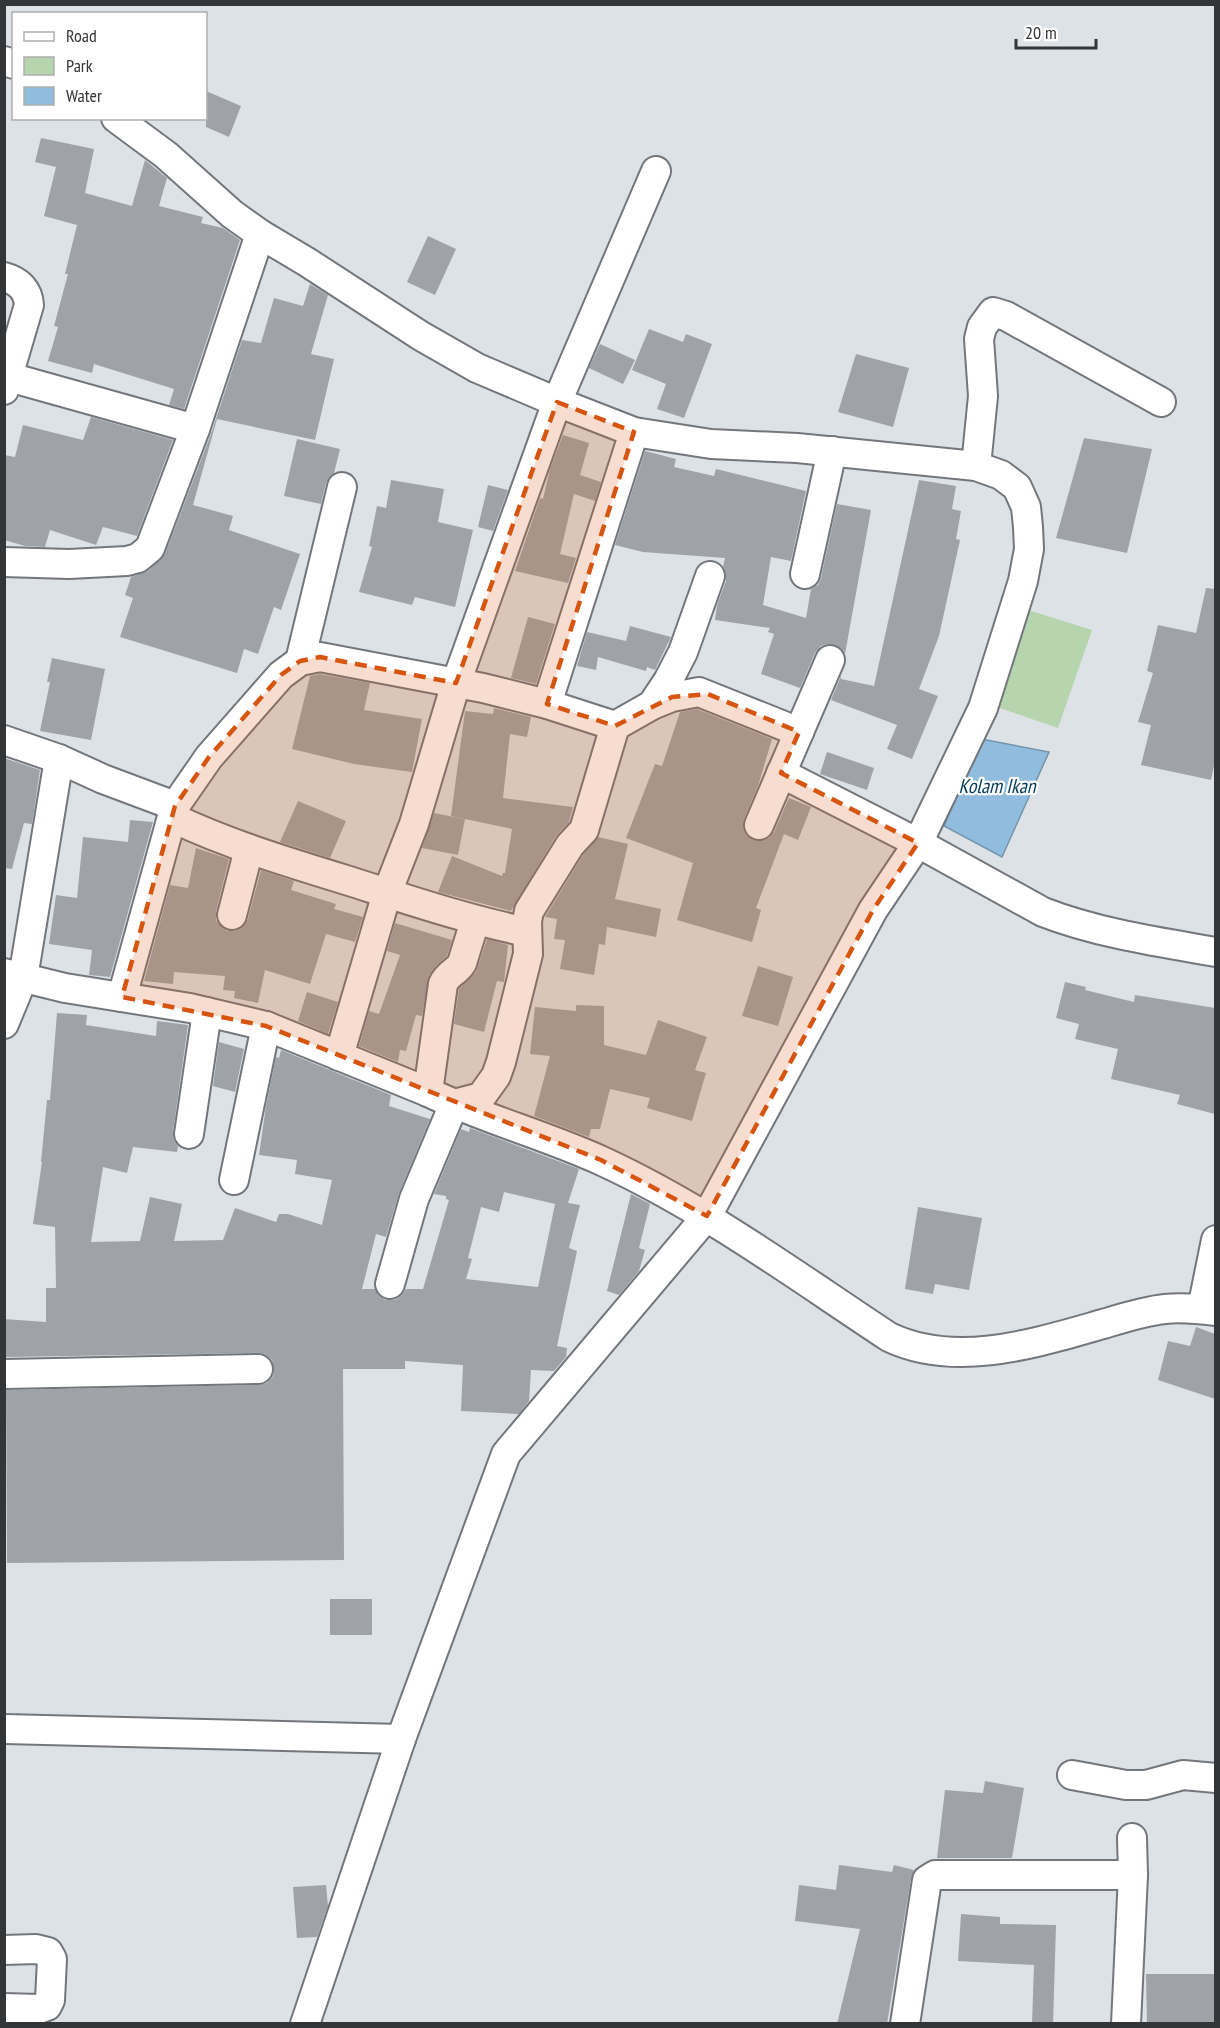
<svg xmlns="http://www.w3.org/2000/svg" width="1220" height="2028" viewBox="0 0 1220 2028" font-family="'PT Sans Narrow',sans-serif">
<rect width="100%" height="100%" fill="#dde2e7"/>
<path fill="#b6d4ad" d="M 1028,610 L 1092,630 L 1058,728 L 991,705 Z"/>
<path fill="#90bcde" stroke="#7494ac" stroke-width="1.5" d="M 981,739 L 1049,752 L 1002,857 L 944,826 Z"/>
<g fill="#9fa3a8" fill-rule="evenodd">
<path d="M 206,91 L 241,106 L 229,137 L 206,127 Z"/>
<path d="M 41,138 L 94,149 L 85,193 L 132,206 L 145,160 L 167,178 L 159,206 L 203,217 L 201,223 L 223,228 L 240,240 L 184,409 L 169,405 L 174,389 L 94,364 L 92,373 L 48,361 L 58,327 L 54,326 L 68,274 L 65,274 L 77,225 L 44,216 L 56,167 L 35,162 Z"/>
<path d="M 428,236 L 456,249 L 435,295 L 407,282 Z"/>
<path d="M 310,284 L 328,295 L 311,354 L 334,359 L 315,440 L 217,419 L 193,505 L 233,516 L 229,530 L 300,554 L 281,610 L 274,607 L 258,654 L 244,649 L 237,673 L 120,637 L 133,598 L 125,595 L 131,577 L 148,571 L 165,554 L 211,434 L 242,340 L 261,343 L 274,298 L 303,306 Z"/>
<path d="M 649,329 L 683,342 L 686,334 L 712,344 L 684,418 L 657,409 L 666,384 L 632,370 Z"/>
<path d="M 600,344 L 635,360 L 623,384 L 589,368 Z"/>
<path d="M 856,354 L 909,368 L 893,427 L 838,412 Z"/>
<path d="M 91,417 L 173,440 L 137,536 L 103,527 L 96,545 L 50,530 L 45,547 L 25,546 L 4,540 L 4,455 L 15,457 L 23,425 L 83,440 Z"/>
<path d="M 563,435 L 589,443 L 580,475 L 601,482 L 595,501 L 574,494 L 560,554 L 576,558 L 568,583 L 515,571 L 540,498 L 543,499 L 550,469 Z"/>
<path d="M 1084,438 L 1152,449 L 1127,553 L 1056,538 Z"/>
<path d="M 297,439 L 340,449 L 334,473 L 326,483 L 321,504 L 284,496 Z"/>
<path d="M 645,451 L 676,459 L 674,467 L 714,476 L 716,469 L 806,491 L 791,561 L 771,557 L 763,605 L 806,618 L 811,589 L 818,585 L 821,578 L 837,504 L 871,510 L 845,654 L 843,650 L 836,645 L 828,644 L 821,646 L 815,653 L 800,688 L 761,674 L 774,634 L 768,632 L 770,628 L 715,620 L 717,605 L 726,581 L 726,574 L 723,567 L 725,558 L 643,552 L 615,545 Z"/>
<path d="M 391,480 L 444,489 L 438,522 L 473,530 L 455,607 L 415,597 L 412,605 L 359,592 L 372,547 L 369,546 L 377,506 L 386,508 Z"/>
<path d="M 919,480 L 956,486 L 952,509 L 961,511 L 956,539 L 960,540 L 939,636 L 919,689 L 938,696 L 912,759 L 887,749 L 897,725 L 831,700 L 841,676 L 841,679 L 874,686 Z"/>
<path d="M 488,485 L 508,490 L 493,531 L 478,527 Z"/>
<path d="M 1206,588 L 1215,589 L 1215,761 L 1211,780 L 1141,765 L 1151,725 L 1138,722 L 1153,673 L 1147,671 L 1158,625 L 1196,633 Z"/>
<path d="M 528,617 L 555,624 L 536,684 L 511,678 Z"/>
<path d="M 630,626 L 671,637 L 655,670 L 647,667 L 646,671 L 598,657 L 596,670 L 577,666 L 587,632 L 626,641 Z"/>
<path d="M 52,658 L 105,669 L 91,740 L 40,731 L 50,682 L 47,682 Z"/>
<path d="M 320,674 L 370,683 L 364,710 L 422,719 L 412,772 L 354,764 L 292,749 L 310,676 Z"/>
<path d="M 494,708 L 531,717 L 527,737 L 510,734 L 503,798 L 573,807 L 569,822 L 556,836 L 511,911 L 438,892 L 452,856 L 502,876 L 503,873 L 505,873 L 512,829 L 451,816 L 465,711 L 493,714 Z"/>
<path d="M 697,709 L 772,739 L 758,786 L 744,819 L 743,828 L 746,835 L 753,840 L 760,841 L 769,838 L 774,832 L 789,798 L 811,807 L 798,840 L 784,834 L 756,908 L 761,910 L 752,942 L 677,920 L 693,863 L 626,838 L 655,764 L 662,766 L 680,712 Z"/>
<path d="M 827,752 L 874,768 L 867,790 L 820,774 Z"/>
<path d="M 4,758 L 40,770 L 32,824 L 24,823 L 12,869 L 4,868 Z"/>
<path d="M 298,801 L 346,821 L 330,858 L 280,842 Z"/>
<path d="M 434,813 L 465,819 L 458,855 L 422,848 Z"/>
<path d="M 130,820 L 153,822 L 110,977 L 89,975 L 92,950 L 49,944 L 56,895 L 77,898 L 83,837 L 128,842 Z"/>
<path d="M 598,837 L 628,844 L 615,899 L 661,909 L 656,937 L 607,927 L 605,945 L 599,944 L 594,975 L 560,969 L 565,940 L 554,939 L 557,919 L 545,917 L 583,855 Z"/>
<path d="M 196,848 L 229,859 L 216,911 L 216,920 L 221,927 L 227,931 L 236,931 L 244,926 L 248,919 L 261,870 L 294,881 L 291,890 L 336,904 L 334,909 L 363,917 L 355,942 L 326,934 L 310,984 L 265,970 L 258,1003 L 234,998 L 235,991 L 223,990 L 225,976 L 174,972 L 173,984 L 144,981 L 170,885 L 188,888 Z"/>
<path d="M 395,923 L 452,940 L 447,956 L 436,966 L 429,976 L 422,1016 L 416,1015 L 406,1051 L 400,1050 L 398,1062 L 359,1046 L 369,1011 L 379,1014 L 400,955 L 387,951 Z"/>
<path d="M 487,939 L 508,945 L 504,982 L 497,981 L 484,1032 L 454,1024 L 459,989 L 476,972 Z"/>
<path d="M 758,966 L 793,977 L 778,1026 L 742,1016 Z"/>
<path d="M 1065,982 L 1086,987 L 1085,990 L 1134,1002 L 1135,995 L 1215,1008 L 1215,1114 L 1177,1104 L 1180,1095 L 1111,1079 L 1118,1049 L 1075,1039 L 1079,1024 L 1056,1018 Z"/>
<path d="M 307,992 L 338,1002 L 328,1034 L 298,1021 Z"/>
<path d="M 576,1005 L 604,1006 L 604,1045 L 646,1055 L 658,1020 L 707,1037 L 695,1070 L 706,1073 L 692,1121 L 647,1108 L 650,1098 L 610,1089 L 600,1129 L 591,1129 L 589,1137 L 534,1116 L 550,1056 L 530,1054 L 535,1007 L 576,1011 Z"/>
<path d="M 57,1013 L 87,1015 L 86,1025 L 156,1036 L 157,1021 L 188,1025 L 173,1132 L 174,1140 L 178,1146 L 177,1152 L 133,1147 L 127,1173 L 103,1167 L 91,1242 L 140,1241 L 150,1197 L 182,1204 L 174,1241 L 223,1240 L 235,1208 L 276,1222 L 279,1214 L 288,1214 L 322,1225 L 332,1180 L 295,1174 L 297,1160 L 259,1155 L 266,1106 L 276,1057 L 279,1058 L 281,1050 L 391,1095 L 389,1106 L 430,1119 L 399,1193 L 386,1237 L 376,1234 L 362,1289 L 375,1289 L 379,1296 L 385,1300 L 395,1300 L 401,1296 L 406,1289 L 423,1289 L 449,1200 L 446,1199 L 446,1196 L 434,1194 L 461,1129 L 469,1132 L 470,1128 L 579,1169 L 568,1203 L 580,1205 L 569,1248 L 577,1251 L 557,1346 L 567,1348 L 566,1357 L 554,1371 L 531,1370 L 529,1401 L 519,1414 L 461,1411 L 463,1365 L 405,1361 L 405,1369 L 343,1369 L 344,1560 L 7,1563 L 6,1390 L 258,1385 L 267,1383 L 273,1376 L 274,1369 L 272,1360 L 265,1354 L 258,1353 L 6,1357 L 4,1319 L 46,1322 L 46,1288 L 56,1288 L 55,1227 L 33,1224 L 42,1162 L 41,1162 L 47,1100 L 50,1100 ZM 504,1192 L 555,1204 L 538,1287 L 466,1279 L 472,1259 L 468,1258 L 481,1207 L 499,1212 Z"/>
<path d="M 219,1042 L 244,1049 L 235,1092 L 213,1086 Z"/>
<path d="M 631,1194 L 650,1204 L 639,1248 L 645,1250 L 639,1271 L 619,1295 L 607,1291 Z"/>
<path d="M 918,1207 L 982,1218 L 969,1290 L 935,1284 L 933,1294 L 905,1289 Z"/>
<path d="M 1196,1327 L 1215,1334 L 1215,1399 L 1158,1380 L 1168,1341 L 1190,1346 Z"/>
<rect x="330" y="1599" width="42" height="36"/>
<path d="M 985,1781 L 1024,1788 L 1012,1858 L 937,1858 L 945,1790 L 983,1793 Z"/>
<path d="M 839,1865 L 892,1872 L 894,1865 L 914,1870 L 911,1878 L 887,2024 L 837,2024 L 860,1929 L 795,1921 L 799,1885 L 836,1890 Z"/>
<path d="M 326,1885 L 328,1906 L 317,1937 L 297,1938 L 293,1887 Z"/>
<path d="M 961,1914 L 1000,1917 L 1000,1924 L 1056,1925 L 1053,2024 L 1032,2024 L 1034,1965 L 958,1961 Z"/>
<path d="M 1146,1974 L 1215,1974 L 1215,2024 L 1147,2024 Z"/>
</g>
<g fill="none" stroke-linecap="round" stroke-linejoin="round">
<g stroke="#73777c" stroke-width="32">
<g id="minor">
<path d="M 4,61 L 14,64"/>
<path d="M 116,118 L 166,155 L 232,214 L 260,234 L 307,262 L 421,336 L 477,368 L 557,402 L 634,432 L 711,444 L 797,448 L 976,466 L 1001,475 L 1017,487 L 1026,507 L 1028,527 L 1029,549 L 1023,581 L 983,708 L 918,843 L 873,910 L 707,1216 L 506,1454 L 401,1739 L 305,2024"/>
<path d="M 4,277 C 19,281 28,290 29,305 L 4,390"/>
<path d="M 9,377 L 195,429"/>
<path d="M 976,466 L 983,396 L 979,339 L 982,327 L 993,312 L 1006,316 L 1161,402"/>
<path d="M 4,562 L 69,564 L 127,561 L 138,558 L 150,548 L 195,429 L 260,234"/>
<path d="M 805,574 L 832,451"/>
<path d="M 300,661 L 342,487"/>
<path d="M 547,704 L 634,432"/>
<path d="M 652,705 L 672,697 L 699,692 L 799,732"/>
<path d="M 4,740 L 59,759 L 103,779 L 175,806 L 209,757 L 281,675 L 300,661 L 320,657 L 483,688 L 547,704 L 615,726"/>
<path d="M 781,773 L 918,843 L 1043,912 C 1097,933 1158,942 1216,952"/>
<path d="M 173,818 C 228,844 287,862 346,880 C 406,899 465,919 527,932"/>
<path d="M 759,825 L 830,660"/>
<path d="M 232,915 L 249,849"/>
<path d="M 4,973 L 65,988 L 190,1008 L 266,1026 L 428,1092 C 484,1119 545,1135 602,1161 C 704,1208 795,1275 889,1337 C 956,1369 1036,1343 1103,1324 C 1123,1318 1145,1311 1165,1309 C 1182,1307 1199,1309 1216,1311"/>
<path d="M 122,997 L 175,806"/>
<path d="M 4,1024 L 23,978 L 59,759"/>
<path d="M 339,1056 L 387,893 L 414,824 L 456,683 L 557,402 L 656,171"/>
<path d="M 428,1092 L 443,984 C 448,973 457,972 462,963 L 475,921"/>
<path d="M 189,1134 L 207,1012"/>
<path d="M 234,1180 L 266,1026"/>
<path d="M 390,1284 L 414,1199 L 454,1104 L 481,1097 L 496,1076 L 501,1062 L 528,954 L 527,921 L 529,911 L 570,845 L 584,830 L 615,726 L 652,705 L 668,681 L 683,652 L 710,576"/>
<path d="M 1202,1309 L 1216,1240"/>
<path d="M 4,1374 L 258,1369"/>
<path d="M 4,1729 L 401,1739"/>
<path d="M 1072,1775 L 1126,1785 L 1146,1785 L 1183,1775 L 1216,1778"/>
<path d="M 4,1950 L 36,1949 L 48,1952 L 52,1959 L 50,2000 L 47,2006 L 39,2009 L 4,2008"/>
<path d="M 905,2024 L 927,1880 L 935,1875 L 1133,1875"/>
<path d="M 1126,2024 L 1133,1875 L 1132,1838"/>
</g>
</g>
<use href="#minor" stroke="#fff" stroke-width="28"/>
</g>
<path fill="#d65510" fill-opacity="0.2" stroke="#d65510" stroke-width="4.5" stroke-dasharray="12 8" stroke-linejoin="round" d="M 557,402 L 634,432 L 547,704 L 615,726 L 672,697 L 708,694 L 799,732 L 781,773 L 918,843 L 873,910 L 707,1216 L 601,1160 L 266,1026 L 122,997 L 175,806 L 209,757 L 281,675 L 300,661 L 320,657 L 456,683 Z"/>
<g text-anchor="middle" stroke-width="4.5" stroke-linejoin="round" paint-order="stroke">
<g font-size="20" font-style="italic" fill="#003959" stroke="#fff">
<text x="997" y="793">Kolam Ikan</text>
</g>
</g>
<rect width="1220" height="2028" fill="none" stroke="#333537" stroke-width="12"/>
<rect x="12" y="12" width="195" height="108" fill="#ffffff" stroke="#adaeaf" stroke-width="1.5"/>
<rect x="24" y="32" width="30" height="9" fill="#ffffff" stroke="#adaeaf" stroke-width="1.5"/>
<text x="66" y="42" font-size="18" fill="#333537">Road</text>
<rect x="24" y="57" width="30" height="18" fill="#b6d4ad" stroke="#adaeaf" stroke-width="1.5"/>
<text x="66" y="72" font-size="18" fill="#333537">Park</text>
<rect x="24" y="87" width="30" height="18" fill="#90bcde" stroke="#adaeaf" stroke-width="1.5"/>
<text x="66" y="102" font-size="18" fill="#333537">Water</text>
<path d="M1016 39v9h80v-9" fill="none" stroke="#333537" stroke-width="3"/>
<text x="1025" y="39" font-size="18" fill="#333537" stroke="#ffffff" stroke-width="4.5" paint-order="stroke">20 m</text>
</svg>
